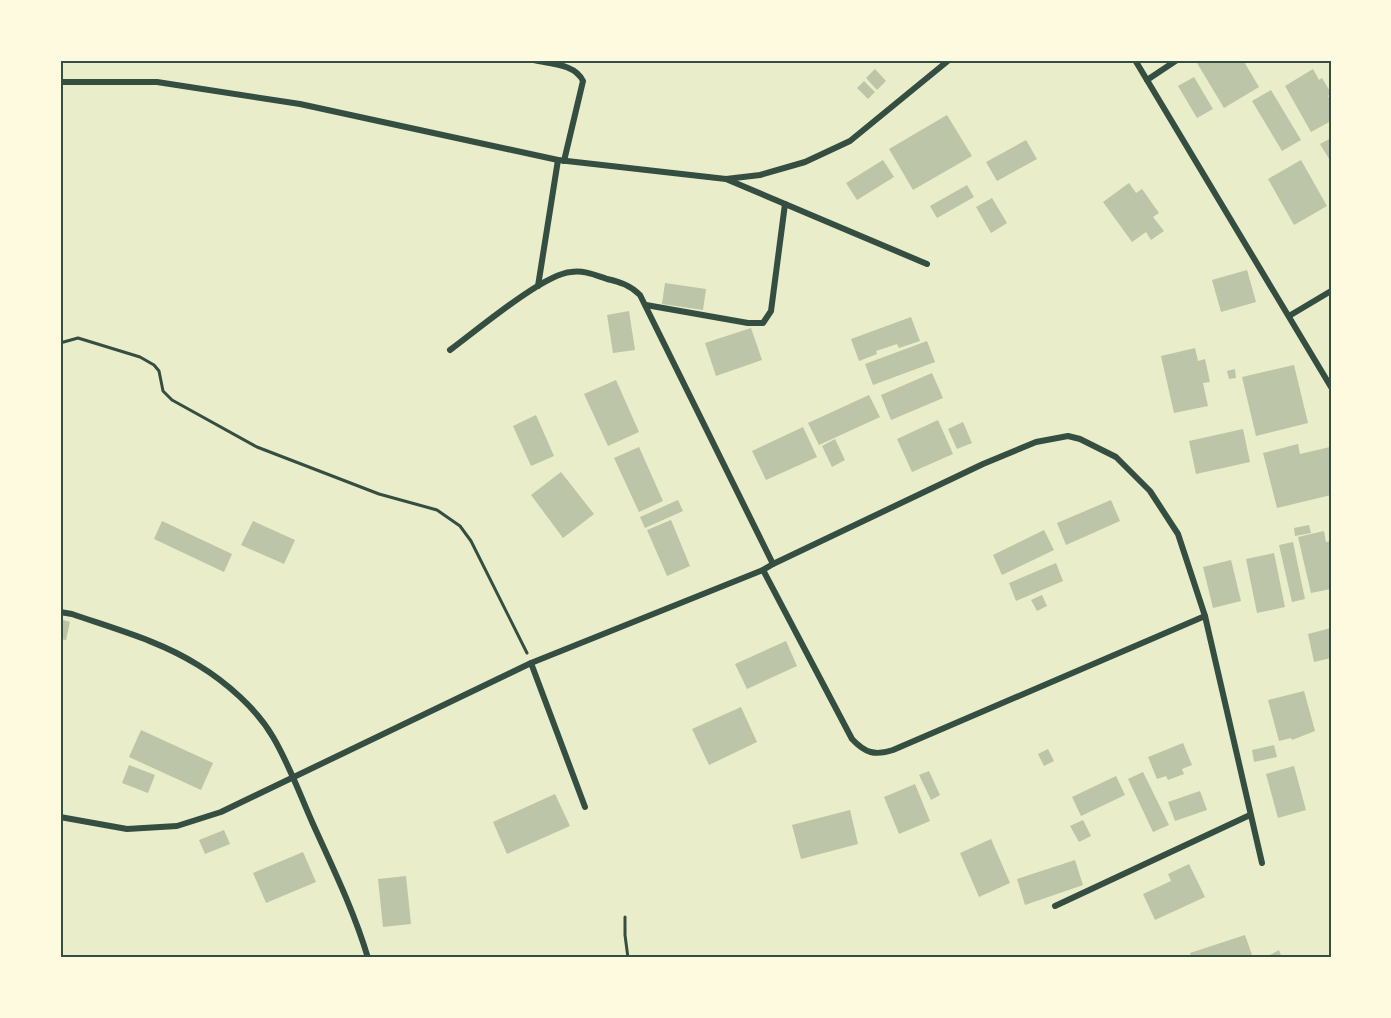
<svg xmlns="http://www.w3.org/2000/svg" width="1391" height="1018" viewBox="0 0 1391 1018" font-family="Montserrat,sans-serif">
<rect width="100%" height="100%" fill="#e9edc9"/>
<g fill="#bcc5a7">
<path d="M 1202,60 L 1243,60 L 1259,87 L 1224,108 L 1197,63 Z"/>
<path d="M 875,69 L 886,81 L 877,90 L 866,78 Z"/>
<path d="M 1313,69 L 1319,80 L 1322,78 L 1331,93 L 1328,96 L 1331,101 L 1331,121 L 1311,132 L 1285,86 Z"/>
<path d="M 1194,77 L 1213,109 L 1197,118 L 1178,86 Z"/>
<path d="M 864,81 L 875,92 L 868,99 L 857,88 Z"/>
<path d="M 1271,90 L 1301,140 L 1282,151 L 1252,101 Z"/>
<path d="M 947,115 L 972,156 L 913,190 L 889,149 Z"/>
<path d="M 1331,138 L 1331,162 L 1320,144 Z"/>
<path d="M 1026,140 L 1037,159 L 997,181 L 986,162 Z"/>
<path d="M 883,160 L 894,177 L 857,200 L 846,183 Z"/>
<path d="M 1301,160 L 1327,206 L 1294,225 L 1268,179 Z"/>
<path d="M 1129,183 L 1136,193 L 1142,189 L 1159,213 L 1153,217 L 1164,231 L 1151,240 L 1146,232 L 1132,242 L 1103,202 Z"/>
<path d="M 967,185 L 974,197 L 937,218 L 930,206 Z"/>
<path d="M 992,198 L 1007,223 L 991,233 L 976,207 Z"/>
<path d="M 1247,270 L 1256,302 L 1221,312 L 1212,280 Z"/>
<path d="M 665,283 L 706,289 L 703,310 L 662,304 Z"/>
<path d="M 629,311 L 635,350 L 613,353 L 607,315 Z"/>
<path d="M 911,317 L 920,341 L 899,348 L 897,344 L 876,351 L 877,354 L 859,361 L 851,339 Z"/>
<path d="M 751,328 L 762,360 L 716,376 L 705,343 Z"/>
<path d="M 927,341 L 935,362 L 873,385 L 865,364 Z"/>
<path d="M 1195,348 L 1198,361 L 1205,359 L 1210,382 L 1203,383 L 1208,406 L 1174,413 L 1161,356 Z"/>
<path d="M 1294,365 L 1308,423 L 1256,436 L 1242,377 Z"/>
<path d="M 1235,369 L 1236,378 L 1229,379 L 1227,371 Z"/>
<path d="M 932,373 L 943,398 L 891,420 L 881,395 Z"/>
<path d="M 616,380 L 639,432 L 608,446 L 584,394 Z"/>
<path d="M 869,395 L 880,417 L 819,445 L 808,423 Z"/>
<path d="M 536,415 L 554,456 L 531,466 L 513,426 Z"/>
<path d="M 938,420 L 953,454 L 912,472 L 897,439 Z"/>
<path d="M 963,422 L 972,443 L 957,449 L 948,429 Z"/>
<path d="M 803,427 L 817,457 L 766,480 L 752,451 Z"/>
<path d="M 1243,429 L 1250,462 L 1196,474 L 1189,441 Z"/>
<path d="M 835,439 L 845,460 L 832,467 L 822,446 Z"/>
<path d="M 1298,444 L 1300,454 L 1330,447 L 1331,495 L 1277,508 L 1263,453 Z"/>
<path d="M 639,447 L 663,501 L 639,512 L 614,458 Z"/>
<path d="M 561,472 L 594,514 L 563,538 L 531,495 Z"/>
<path d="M 678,500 L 683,511 L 645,528 L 640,517 Z"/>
<path d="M 1111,500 L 1120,521 L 1066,545 L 1057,523 Z"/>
<path d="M 671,520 L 690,566 L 667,576 L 647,530 Z"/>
<path d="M 162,521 L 232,554 L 224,572 L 154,539 Z"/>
<path d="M 253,521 L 295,540 L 284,564 L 241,545 Z"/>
<path d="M 1309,525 L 1311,533 L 1295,536 L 1294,528 Z"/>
<path d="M 1044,530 L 1054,550 L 1002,575 L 993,555 Z"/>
<path d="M 1324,531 L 1326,542 L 1331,541 L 1331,589 L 1311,593 L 1298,537 Z"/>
<path d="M 1293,542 L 1305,599 L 1292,602 L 1279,545 Z"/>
<path d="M 1274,553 L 1285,607 L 1257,613 L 1246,559 Z"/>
<path d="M 1231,560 L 1241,601 L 1213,608 L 1203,567 Z"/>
<path d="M 1056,563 L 1063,581 L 1016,601 L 1009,583 Z"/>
<path d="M 1042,595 L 1047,606 L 1037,611 L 1031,600 Z"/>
<path d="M 60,619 L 70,622 L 66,640 L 60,639 Z"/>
<path d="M 1331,628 L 1331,658 L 1314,662 L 1308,634 Z"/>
<path d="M 786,641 L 797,666 L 747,689 L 735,664 Z"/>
<path d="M 1304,691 L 1315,731 L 1292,740 L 1291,738 L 1279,741 L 1268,700 Z"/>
<path d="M 741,707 L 757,742 L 709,765 L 692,729 Z"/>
<path d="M 141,730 L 213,763 L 201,790 L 129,757 Z"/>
<path d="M 1183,743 L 1192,765 L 1182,769 L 1184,774 L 1168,780 L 1166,776 L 1157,779 L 1148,757 Z"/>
<path d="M 1274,745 L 1277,757 L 1254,762 L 1252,750 Z"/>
<path d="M 1048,749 L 1054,761 L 1044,766 L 1038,754 Z"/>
<path d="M 129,765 L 155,775 L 148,793 L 122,783 Z"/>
<path d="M 1294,766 L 1306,810 L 1278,818 L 1266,774 Z"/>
<path d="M 929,771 L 940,795 L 931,800 L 919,775 Z"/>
<path d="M 1143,772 L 1169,825 L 1153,832 L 1128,779 Z"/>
<path d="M 1116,776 L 1125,795 L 1081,816 L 1072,797 Z"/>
<path d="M 915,784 L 930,821 L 899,834 L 884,797 Z"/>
<path d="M 1200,791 L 1207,810 L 1175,821 L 1168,802 Z"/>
<path d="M 555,794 L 570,826 L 507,854 L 493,822 Z"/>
<path d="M 850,810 L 858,844 L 801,859 L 792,825 Z"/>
<path d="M 1083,820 L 1091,836 L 1079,842 L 1070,826 Z"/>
<path d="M 224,830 L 230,844 L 205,854 L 199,840 Z"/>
<path d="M 991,839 L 1010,883 L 979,897 L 960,853 Z"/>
<path d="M 303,852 L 316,882 L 266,903 L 253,873 Z"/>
<path d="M 1075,860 L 1083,885 L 1025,905 L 1017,879 Z"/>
<path d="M 1189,864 L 1205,897 L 1155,920 L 1143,894 L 1171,881 L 1168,874 Z"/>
<path d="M 406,876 L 411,924 L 383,927 L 378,879 Z"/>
<path d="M 1245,935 L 1253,958 L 1192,958 L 1190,953 Z"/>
<path d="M 1279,950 L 1282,958 L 1271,958 L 1270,955 Z"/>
</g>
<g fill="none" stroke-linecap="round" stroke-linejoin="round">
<g stroke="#344e41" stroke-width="3">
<path d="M 60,343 L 78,338 L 140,357 L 154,365 L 159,371 L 163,391 L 172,400 L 257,447 L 379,494 L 437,510 L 460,526 L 471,541 L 527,653"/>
<path d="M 625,917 L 625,935 L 628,958"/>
</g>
<g stroke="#344e41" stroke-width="6">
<path d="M 534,60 C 551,64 575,64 583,81 L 564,161"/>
<path d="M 1135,60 L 1331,387"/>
<path d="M 1147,80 L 1177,60"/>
<path d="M 60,82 L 157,82 L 300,104 L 558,160 L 726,179 L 760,175 L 805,162 L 850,141 L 949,60"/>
<path d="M 726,179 L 927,264"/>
<path d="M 538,286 L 558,160"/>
<path d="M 646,305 L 748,323 L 763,323 L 771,311 L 785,204"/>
<path d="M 1289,316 L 1331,291"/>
<path d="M 450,350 C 476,331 543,274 571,272 C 584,270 595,275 607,279 C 620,282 630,285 640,295 L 773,564"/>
<path d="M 763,570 L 852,739 C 865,753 875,756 893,750 L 1205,616"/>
<path d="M 60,612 L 72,614 C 115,629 160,641 198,665 C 226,682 257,709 273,737 C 289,764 300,795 313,824 C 333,868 354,911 368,958"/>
<path d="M 531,663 L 585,807"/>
<path d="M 60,817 L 127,829 L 177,826 L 221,812 L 531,663 L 763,570 L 773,564 L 983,464 L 1036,442 L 1068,436 L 1080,439 L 1116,457 L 1150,491 L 1178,534 L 1205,616 L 1262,863"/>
<path d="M 1055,906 L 1250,815"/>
</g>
</g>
<rect width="1391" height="1018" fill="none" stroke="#fefae0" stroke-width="123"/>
<rect x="62" y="62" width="1268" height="894" fill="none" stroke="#344e41" stroke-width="2"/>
</svg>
